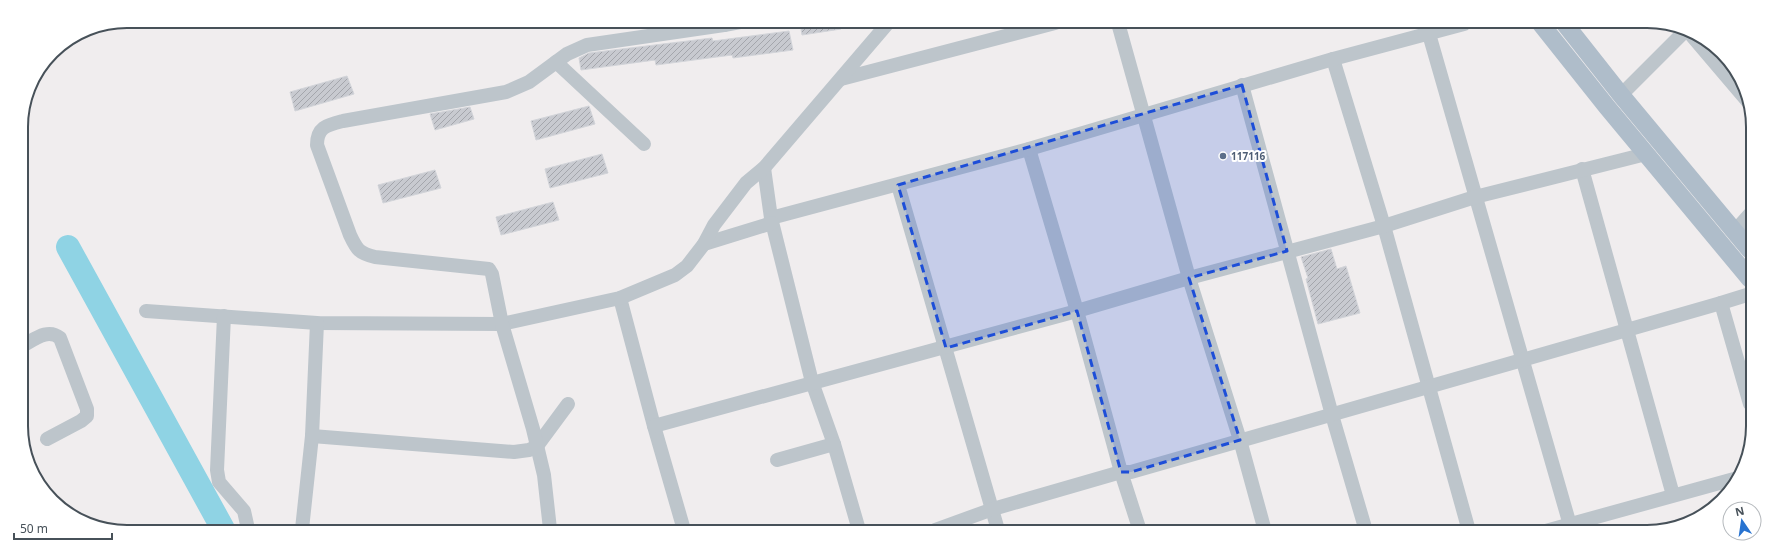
<svg xmlns="http://www.w3.org/2000/svg" width="1774" height="553" viewBox="0 0 1774 553" font-family="'Noto Sans',sans-serif">
<defs>
<pattern id="building-hatch" width="6" height="6" patternUnits="userSpaceOnUse"><rect width="6" height="6" fill="#c8cad0"/><path d="M-1 1l2-2M0 6l6-6M5 7l2-2" fill="none" stroke="#a4a6ac"/></pattern>
</defs>
<rect width="100%" height="100%" fill="#f0edee"/>
<g fill="none" stroke-linecap="round" stroke-linejoin="round">
<path stroke="#8fd3e4" stroke-width="24" d="M 68,247 L 223,529"/>
</g>
<g fill="url(#building-hatch)" stroke="#d2d4d9">
<path d="M 800,23 L 841,23 L 841,29 L 802,35 Z"/>
<path d="M 789,31 L 793,50 L 733,58 L 732,55 L 656,65 L 655,60 L 581,70 L 579,58 L 589,53 L 712,38 L 713,41 Z"/>
<path d="M 347,76 L 354,94 L 295,111 L 290,92 Z"/>
<path d="M 589,106 L 595,124 L 536,140 L 531,121 Z"/>
<path d="M 470,107 L 474,119 L 435,130 L 430,114 Z"/>
<path d="M 602,154 L 608,173 L 550,188 L 545,169 Z"/>
<path d="M 435,170 L 441,188 L 383,203 L 378,185 Z"/>
<path d="M 553,202 L 559,220 L 501,235 L 496,217 Z"/>
<path d="M 1331,249 L 1337,269 L 1346,266 L 1360,313 L 1318,324 L 1306,279 L 1308,278 L 1301,257 Z"/>
</g>
<g fill="none" stroke-linecap="round" stroke-linejoin="round">
<g stroke="#bdc5cb" stroke-width="14">
<path d="M 1118,23 L 1189,278 L 1240,440 L 1265,531"/>
<path d="M 724,25 L 740,22"/>
<path d="M 1429,34 L 1572,532"/>
<path d="M 1692,36 L 1749,103"/>
<path d="M 1333,59 L 1384,226 L 1469,531"/>
<path d="M 556,62 L 644,144"/>
<path d="M 841,79 L 1055,23"/>
<path d="M 1242,85 L 1332,415 L 1366,531"/>
<path d="M 1621,95 L 1685,31"/>
<path d="M 1029,149 L 1077,311 L 1121,472 L 1140,531"/>
<path d="M 764,168 L 771,218 L 812,382 L 834,444 L 859,530"/>
<path d="M 1582,169 L 1673,495"/>
<path d="M 898,185 L 998,530"/>
<path d="M 771,218 L 1029,149 L 1333,59 L 1464,24"/>
<path d="M 1735,231 L 1751,213"/>
<path d="M 704,244 L 772,223"/>
<path d="M 620,298 L 654,426 L 684,530"/>
<path d="M 1721,303 L 1750,294"/>
<path d="M 146,311 L 317,323 L 502,324 L 620,298 L 675,275 L 687,266 L 704,244 L 714,225 L 746,183 L 764,168 L 888,23"/>
<path d="M 224,316 L 217,470 L 219,482 L 244,511 L 248,529"/>
<path d="M 22,346 C 35,339 48,328 60,338 L 87,409 L 87,416 L 81,421 L 47,439"/>
<path d="M 654,426 L 1077,311 L 1189,278 L 1384,226 L 1475,197 L 1646,154"/>
<path d="M 312,436 L 514,452 L 529,450 L 537,446 L 568,404"/>
<path d="M 777,460 L 834,444"/>
<path d="M 302,529 L 312,436 L 317,323"/>
<path d="M 550,529 L 544,475 L 533,429 L 502,324 L 492,274 L 489,269 L 375,257 C 359,253 357,250 350,235 L 317,145 C 317,127 327,125 343,121 L 506,92 L 529,82 L 567,54 L 587,45 L 724,25 L 725,22"/>
<path d="M 935,530 L 993,509 L 1121,472 L 1131,472 L 1721,303 L 1750,404"/>
<path d="M 1542,532 L 1734,479"/>
</g>
<g stroke="#afbdca" stroke-width="18">
<path d="M 1541,24 L 1607,107 L 1750,279"/>
<path d="M 1565,24 L 1621,95 L 1750,250"/>
</g>
</g>
<path fill="#1d4ed8" fill-opacity="0.2" stroke="#1d4ed8" stroke-width="3" stroke-dasharray="8 5" stroke-linejoin="round" d="M 1242,85 L 1287,251 L 1189,278 L 1240,440 L 1131,472 L 1121,472 L 1077,311 L 946,348 L 898,185 Z"/>
<circle fill="#5c6f8a" stroke="#fff" stroke-width="1.5" cx="1223" cy="156" r="4"/>
<g text-anchor="middle" stroke-width="4" stroke-linejoin="round" paint-order="stroke">
<g font-size="10" font-weight="bold" fill="#4e5e75" stroke="#fff" text-anchor="start">
<text x="1231" y="160">117116</text>
</g>
</g>
<path d="M0 0H1774V553H0ZM127 28H1647A99 99 0 0 1 1746 127V426A99 99 0 0 1 1647 525H127A99 99 0 0 1 28 426V127A99 99 0 0 1 127 28Z" fill="#fff" fill-rule="evenodd"/>
<path fill="none" stroke="#475159" stroke-width="2" d="M127 28H1647A99 99 0 0 1 1746 127V426A99 99 0 0 1 1647 525H127A99 99 0 0 1 28 426V127A99 99 0 0 1 127 28Z"/>
<g transform="translate(1742 521) rotate(347)"><circle r="19" fill="#ffffff" stroke="#b5b9bd"/>
<path d="M0-3L7 15L0 10L-7 15Z" fill="#2873d0"/>
<text y="-6" font-size="11" font-weight="bold" text-anchor="middle" fill="#475159">N</text>
</g>
<path d="M14 533v6h98v-6" fill="none" stroke="#475159" stroke-width="2"/>
<text x="20" y="533" font-size="12" fill="#475159" stroke="#ffffff" stroke-width="3" paint-order="stroke">50 m</text>
</svg>
